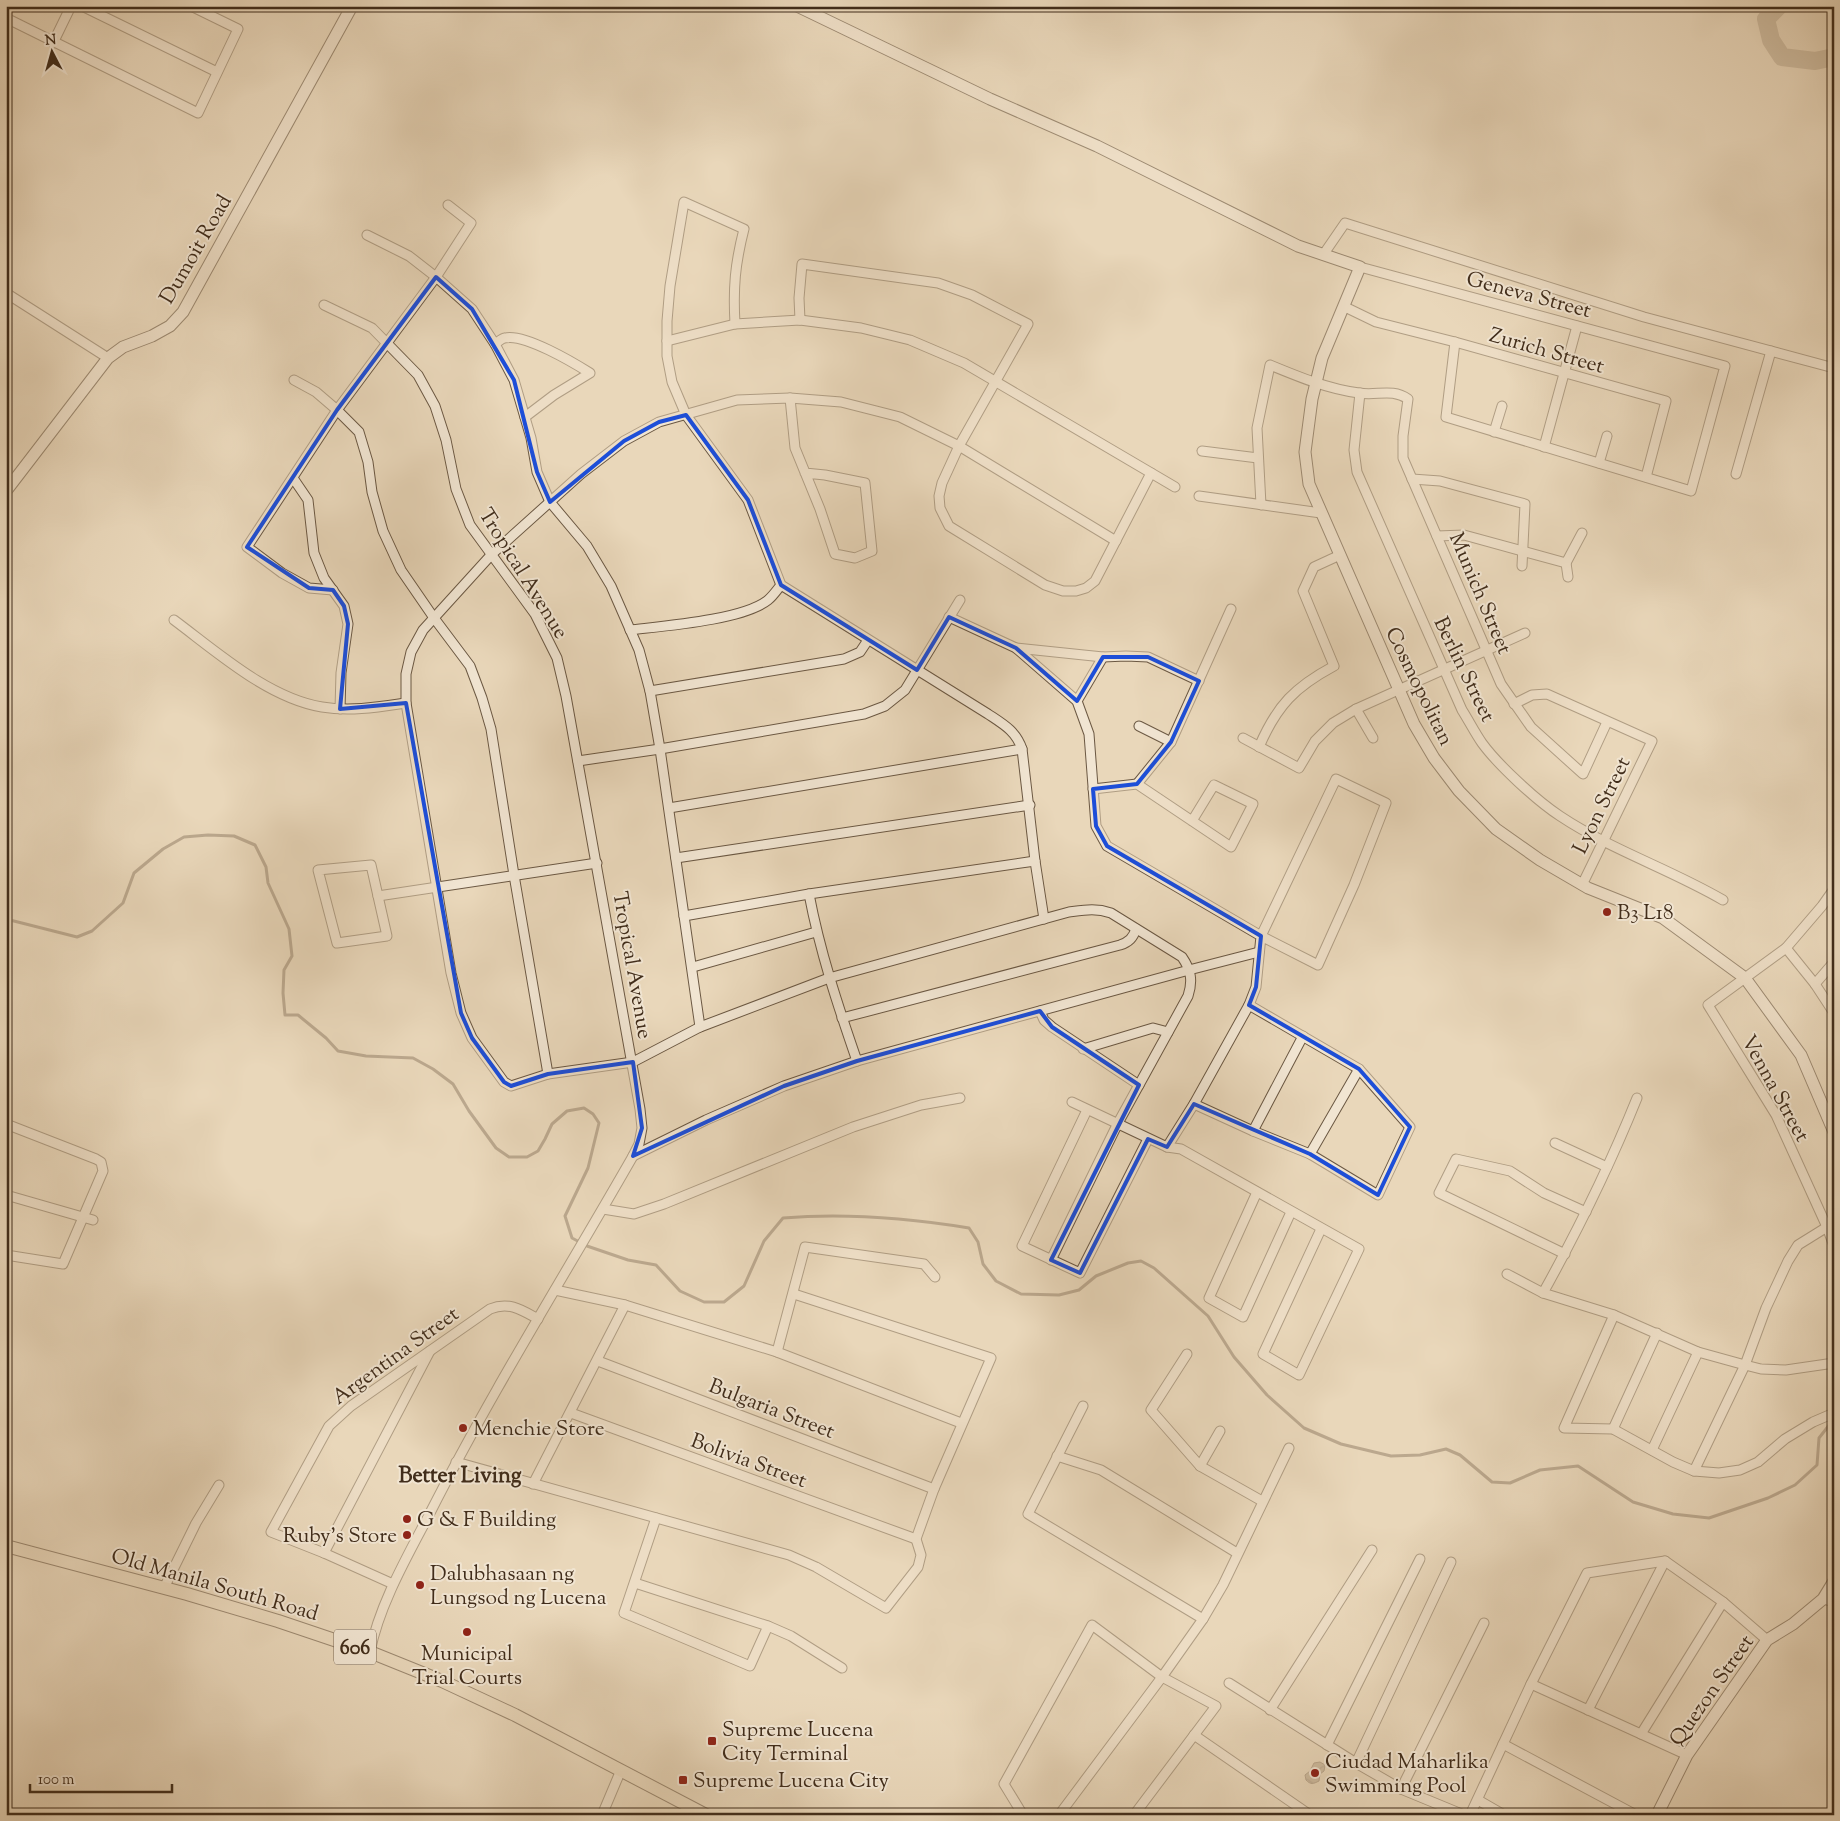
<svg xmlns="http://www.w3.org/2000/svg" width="1840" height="1821" viewBox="0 0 1840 1821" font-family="'Sorts Mill Goudy',serif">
<defs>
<pattern id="water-waves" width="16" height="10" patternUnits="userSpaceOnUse" patternTransform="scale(1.25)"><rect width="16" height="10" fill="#b09d84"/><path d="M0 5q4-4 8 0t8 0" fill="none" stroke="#91806b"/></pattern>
</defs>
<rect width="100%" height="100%" fill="#e9d7ba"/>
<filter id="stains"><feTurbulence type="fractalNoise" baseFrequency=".004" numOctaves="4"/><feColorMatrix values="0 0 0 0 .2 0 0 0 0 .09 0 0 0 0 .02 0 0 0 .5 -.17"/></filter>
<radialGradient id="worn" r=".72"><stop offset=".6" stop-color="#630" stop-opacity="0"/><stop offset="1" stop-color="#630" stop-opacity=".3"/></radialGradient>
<path fill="url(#water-waves)" stroke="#84705a" d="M 1320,1762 L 1325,1765 L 1324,1771 L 1320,1774 L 1319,1781 C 1313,1784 1311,1785 1306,1780 L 1305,1775 L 1310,1771 L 1314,1763 Z"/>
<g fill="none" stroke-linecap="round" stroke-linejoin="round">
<path stroke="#84705a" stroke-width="3" d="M 6,919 L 77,937 L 92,931 L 123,903 L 134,873 L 163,849 L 184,837 L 208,835 L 234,836 L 255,845 L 266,867 L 268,883 L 289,929 L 292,956 L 284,970 L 283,993 L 285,1015 L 298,1015 L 326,1038 L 338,1051 L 366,1056 L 413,1058 L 433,1069 L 453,1084 L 469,1111 L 496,1148 L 509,1157 L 527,1157 L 538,1151 L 545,1139 L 552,1124 L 567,1111 L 584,1108 L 593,1114 L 599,1123 L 588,1168 L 565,1216 L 572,1238 L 587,1246 L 628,1260 L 656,1265 L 680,1291 L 704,1302 L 724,1302 L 744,1286 L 764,1241 L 783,1218 C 844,1213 908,1218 969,1228 L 978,1242 L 983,1264 L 996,1281 L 1021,1294 L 1059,1295 L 1079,1290 L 1096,1276 L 1128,1263 L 1141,1261 L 1154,1268 L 1208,1316 L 1234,1357 L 1267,1395 L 1304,1428 L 1341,1444 L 1391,1456 L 1420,1455 L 1446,1449 L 1460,1455 L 1492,1482 L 1510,1483 L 1540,1470 L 1578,1466 L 1633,1502 L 1673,1514 L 1709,1518 L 1768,1498 L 1795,1485 L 1817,1465 L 1819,1438 L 1830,1424 L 1834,1424"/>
<path stroke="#b09d84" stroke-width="18" d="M 1779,6 L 1766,19 L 1771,40 L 1782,57 L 1815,61 L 1834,57"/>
<g stroke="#6b5843" stroke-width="11">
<g id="street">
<path d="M 82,6 L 217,72"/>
<path d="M 6,18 L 198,113 L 238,29 L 191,6"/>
<path d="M 53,43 L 71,6"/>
<path d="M 367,235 L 409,256 L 436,277 L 472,309 L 495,344 L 514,380 L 531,438 L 537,472 L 550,502 L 587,546 L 611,586 L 639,650 L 650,691 L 660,749 L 700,1027"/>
<path d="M 1323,255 L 1345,223 L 1644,317 L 1834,368"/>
<path d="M 1360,267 L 1725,366 L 1691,491 L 1446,417 L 1455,342"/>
<path d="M 6,293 L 108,358"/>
<path d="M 324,305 L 372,328 L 418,375 L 435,406 L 446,440 L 456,489 L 470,525 L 535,614 L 557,658 L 566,696 L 640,1109 L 642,1128 L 639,1144 L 633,1156 C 565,1275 492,1391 430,1513 C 408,1555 379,1605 370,1652"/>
<path d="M 1345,307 L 1376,322 L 1455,342 L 1666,401 L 1646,477"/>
<path d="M 800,320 L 799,298 L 802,264 L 938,283 L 972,295 L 1028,324 L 959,446 L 942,483 L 939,496 L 940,508 L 949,526 L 1045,585 L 1063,591 L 1076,591 L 1086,588 L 1095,581 L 1151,473"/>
<path d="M 735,324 C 733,288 735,264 744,229 L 684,202 L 670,286 L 667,321 L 667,356 L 672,382 L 686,415 L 748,500 L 781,585 L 988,714 C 1003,724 1016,731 1022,749 L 1035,861 L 1044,919"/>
<path d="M 667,341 L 735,324 L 800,320 L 861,328 L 910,340 L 964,363 L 1175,487"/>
<path d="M 495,344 C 498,342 502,338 505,338 C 524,333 574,363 590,373 L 554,395 L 525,417"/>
<path d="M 294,380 L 316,392 L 337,410 L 359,432 L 368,462 L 372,492 L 383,531 L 401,570 L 434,618 L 470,666 L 482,698 L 491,729 L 514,875 L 548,1074"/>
<path d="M 1360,393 L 1354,450 L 1357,472 L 1462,710 C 1469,721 1475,733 1482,743 C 1498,765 1537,801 1560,816 C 1611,850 1670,869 1723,900"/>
<path d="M 790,398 L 795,448 L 820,509 L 835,554 L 855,558 L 872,551 L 865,483 L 825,475 L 805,473"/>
<path d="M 1494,432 L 1502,406"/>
<path d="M 1544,447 L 1577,326"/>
<path d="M 1202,451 L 1258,458"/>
<path d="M 1599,463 L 1607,436"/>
<path d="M 1736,474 L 1771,351"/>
<path d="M 293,478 L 308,500 L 314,553 L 324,578 L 344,606 L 348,624 L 341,673 L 340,709"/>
<path d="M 1412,479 L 1440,481 L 1525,504 L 1522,566"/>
<path d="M 1199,496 L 1321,513"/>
<path d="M 1261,505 L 1257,428 L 1270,365 C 1299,377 1328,389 1359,393 C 1377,396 1392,388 1408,399 L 1403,436 L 1403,458 L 1501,684 L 1531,727 L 1583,774 L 1607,722"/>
<path d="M 1437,536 L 1464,535 L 1566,563 L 1582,533"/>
<path d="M 1566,563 L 1568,577"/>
<path d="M 333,590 L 309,588 L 282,573 L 247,547 L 337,410 L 436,277 L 471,223 L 448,205"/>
<path d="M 949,617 L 1016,648 L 1077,701 L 1089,734 L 1096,826 L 1107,846 L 1261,936 L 1318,965 L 1354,885 L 1386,803 L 1336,779 L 1261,936 L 1256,987 L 1249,1005 L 1194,1104 L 1167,1147"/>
<path d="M 174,620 C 217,652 268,698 322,707 C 350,712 379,707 406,703"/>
<path d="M 630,630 C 664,626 743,620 768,600 C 773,596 777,590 781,585"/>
<path d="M 1016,648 L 1103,657 L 1126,656 L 1148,657 L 1199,681"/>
<path d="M 650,691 L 844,659 L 860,652 L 868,640"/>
<path d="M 1077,701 L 1103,657"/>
<path d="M 1514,704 L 1532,695 L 1547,694 L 1652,741 L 1582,885"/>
<path d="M 1356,709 L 1373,738"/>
<path d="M 1139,726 L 1171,742"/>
<path d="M 1243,738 L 1299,768 L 1315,741 L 1333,723 L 1356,709 L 1525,633"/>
<path d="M 1259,747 C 1277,705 1295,687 1334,666 L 1303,591 L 1314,567 L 1340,555"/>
<path d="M 578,761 L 660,749 L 864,714 L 885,706 L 905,690 L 960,600"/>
<path d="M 1137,784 L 1171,742 L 1231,609"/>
<path d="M 1093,789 L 1137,784 L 1231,847 L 1253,804 L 1214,785 L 1192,821"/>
<path d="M 669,808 L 1022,749"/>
<path d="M 676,858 L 1030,805"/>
<path d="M 371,865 L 387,936 L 337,943 L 318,870 Z"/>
<path d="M 1834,889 L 1822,906 L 1786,948 L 1708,1005 L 1776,1115 L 1827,1227 L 1834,1246"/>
<path d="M 809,894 C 820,952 838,1006 857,1061"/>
<path d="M 378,896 L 597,863"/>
<path d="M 684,916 L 809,894 L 1035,861"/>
<path d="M 1786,948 L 1815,984 L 1834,1013"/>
<path d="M 693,967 L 816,932"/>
<path d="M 1815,984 L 1834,962"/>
<path d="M 1040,1011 L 1044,1020 L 1052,1027 L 1139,1085"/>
<path d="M 842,1018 L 1120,945 C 1129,942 1133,938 1136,929"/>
<path d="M 1083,1049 L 1153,1028 L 1168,1032"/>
<path d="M 1637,1098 C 1610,1165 1578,1230 1543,1293 L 1614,1315 L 1698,1352 L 1745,1365 L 1761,1369 L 1786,1370 L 1834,1363"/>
<path d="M 1072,1102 L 1167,1147 L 1181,1149 L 1359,1249 L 1299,1375 L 1263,1354 L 1321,1229"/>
<path d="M 1194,1104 L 1253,1131 L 1310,1154 L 1378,1195 L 1410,1127 L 1359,1069 L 1249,1005"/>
<path d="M 1087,1110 L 1022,1246 L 1080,1273 L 1148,1139"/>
<path d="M 6,1124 L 96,1159 L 101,1162 L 103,1171 L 63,1264 L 6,1255"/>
<path d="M 1253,1131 L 1303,1036"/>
<path d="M 1555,1143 L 1607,1167"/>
<path d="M 1310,1154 L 1359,1069"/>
<path d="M 633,1156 L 706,1120 L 784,1086 L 857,1061 L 1189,970 L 1259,952"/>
<path d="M 1257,1192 L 1209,1298 L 1243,1317 L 1291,1212"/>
<path d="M 6,1195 L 93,1220"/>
<path d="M 603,1209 L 634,1214 L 664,1204 L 853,1127 L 921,1105 L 960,1098"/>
<path d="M 1565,1254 L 1439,1193 L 1456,1159 L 1510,1171 L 1544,1193 L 1586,1212"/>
<path d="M 1051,1260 L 1118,1123 L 1188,996 C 1193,981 1191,970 1182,957 L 1111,913 C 1096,908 1085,910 1069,912 L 829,978 L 700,1027 L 633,1062 L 548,1074 L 511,1086 L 504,1082 L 472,1038 L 461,1013 L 451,973 L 406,703 L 406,674 L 411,652 L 423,630 L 492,554 L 581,474 L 624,441 L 659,422 L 737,400 L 790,398 L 841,402 L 900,417 L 959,446 L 1116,541"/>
<path d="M 1507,1274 L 1543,1293"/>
<path d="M 555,1290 L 625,1305 L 777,1352 L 961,1423"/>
<path d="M 1614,1315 L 1564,1428 L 1613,1429 L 1673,1462 L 1694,1471 L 1719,1473 L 1740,1470 L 1758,1462 L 1785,1439 L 1813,1422 L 1834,1413"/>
<path d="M 777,1352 L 805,1247 L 924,1264 L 935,1277"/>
<path d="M 1187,1354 L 1151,1410 L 1200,1466 L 1262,1501"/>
<path d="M 598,1361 L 934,1489"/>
<path d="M 1083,1406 L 1028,1514 L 1203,1619"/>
<path d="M 571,1413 L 916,1539"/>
<path d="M 1613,1429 L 1657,1333"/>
<path d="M 1652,1450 L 1698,1352"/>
<path d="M 1057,1456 L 1101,1470 L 1237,1553"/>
<path d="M 456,1462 L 789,1555 L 816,1567 L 886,1608 L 918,1567 L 921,1555 L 916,1539 L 934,1489 L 991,1358 L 794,1294"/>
<path d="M 1200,1466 L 1220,1431"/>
<path d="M 1694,1471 L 1745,1365 L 1766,1308 L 1788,1261 L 1798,1245 L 1827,1227 L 1834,1225"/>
<path d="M 533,1484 L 625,1305"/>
<path d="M 656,1518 L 624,1613 L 750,1666 L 768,1626"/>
<path d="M 324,1553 L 430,1351"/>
<path d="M 635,1583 L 768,1626 L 791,1636 L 842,1668"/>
<path d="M 393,1584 L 324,1553 L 271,1532 L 329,1426 L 351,1406 L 490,1309 C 509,1301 522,1310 538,1319"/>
<path d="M 164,1588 L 196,1523 L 219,1485"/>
<path d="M 1823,1599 L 1834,1602"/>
<path d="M 1229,1683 L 1356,1763 L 1401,1789 L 1464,1815"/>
<path d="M 1531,1684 L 1687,1755"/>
<path d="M 1270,1710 L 1372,1550"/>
<path d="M 1588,1710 L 1665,1561"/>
<path d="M 1641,1734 L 1723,1602"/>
<path d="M 1194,1735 L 1310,1815"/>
<path d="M 1503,1744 L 1636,1815"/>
<path d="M 1327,1745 L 1420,1559"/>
<path d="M 1356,1763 L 1451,1562"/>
<path d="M 1401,1789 L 1484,1623"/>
<path d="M 1478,1800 L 1504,1815"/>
<path d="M 602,1815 L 621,1770"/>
<path d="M 1023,1815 L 1004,1784 L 1092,1625 L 1162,1677 L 1216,1706 L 1134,1815"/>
<path d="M 1059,1815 L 1162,1677 L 1203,1619 L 1223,1585 L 1289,1448"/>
<path d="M 1470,1815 L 1531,1684 L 1587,1573 L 1665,1561 L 1723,1602 L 1767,1640"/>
</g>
</g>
<g stroke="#412d1b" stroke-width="13">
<g id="secondary">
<path d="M 797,6 L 990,99 L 1097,146 L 1298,246 L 1360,267 L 1322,358 L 1312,399 L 1305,452 L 1309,484 L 1414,724 L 1434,758 L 1459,791 L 1496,829 L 1540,860 L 1588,888 L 1663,918 L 1745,978 L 1801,1055 L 1834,1132"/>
<path d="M 6,491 L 108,358 L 123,347 L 152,336 L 170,326 L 183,312 L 352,6"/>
<path d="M 1657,1815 L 1687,1755 L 1767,1640 L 1793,1624 L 1823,1599 L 1834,1581"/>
</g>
</g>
<g stroke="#412d1b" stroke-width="14">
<path id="primary" d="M 6,1546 L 187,1594 L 278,1621 L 370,1652 L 442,1681 L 515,1715 L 706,1815"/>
</g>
<use href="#street" stroke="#f1e5d2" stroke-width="9"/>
<use href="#secondary" stroke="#f1e5d2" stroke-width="11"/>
<use href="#primary" stroke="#e9d7ba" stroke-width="12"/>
</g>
<path d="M0 0H1840V1821H0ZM 436,277 L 472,309 L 514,380 L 537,472 L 550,502 L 624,441 L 659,422 L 686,415 L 748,500 L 781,585 L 917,670 L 949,617 L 1016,648 L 1077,701 L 1103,657 L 1148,657 L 1199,681 L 1171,742 L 1137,784 L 1093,789 L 1096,826 L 1107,846 L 1261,936 L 1256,987 L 1249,1005 L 1359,1069 L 1410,1127 L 1378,1195 L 1310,1154 L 1194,1104 L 1167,1147 L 1148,1139 L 1080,1273 L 1051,1260 L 1139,1085 L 1052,1027 L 1040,1011 L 857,1061 L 784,1086 L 633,1156 L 642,1128 L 633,1062 L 548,1074 L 511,1086 L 504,1082 L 472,1038 L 461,1013 L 406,703 L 340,709 L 348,624 L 344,606 L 333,590 L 309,588 L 247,547 L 337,410 Z" fill="#e9d7ba" fill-opacity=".55" fill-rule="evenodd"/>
<path fill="none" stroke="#1d4ed8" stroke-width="4" stroke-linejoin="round" d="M 436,277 L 472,309 L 514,380 L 537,472 L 550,502 L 624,441 L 659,422 L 686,415 L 748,500 L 781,585 L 917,670 L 949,617 L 1016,648 L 1077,701 L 1103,657 L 1148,657 L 1199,681 L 1171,742 L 1137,784 L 1093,789 L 1096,826 L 1107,846 L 1261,936 L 1256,987 L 1249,1005 L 1359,1069 L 1410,1127 L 1378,1195 L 1310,1154 L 1194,1104 L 1167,1147 L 1148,1139 L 1080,1273 L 1051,1260 L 1139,1085 L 1052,1027 L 1040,1011 L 857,1061 L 784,1086 L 633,1156 L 642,1128 L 633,1062 L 548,1074 L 511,1086 L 504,1082 L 472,1038 L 461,1013 L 406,703 L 340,709 L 348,624 L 344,606 L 333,590 L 309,588 L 247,547 L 337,410 Z"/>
<g fill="#8f2418" stroke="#f1e5d2" stroke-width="2">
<circle cx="1607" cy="912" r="5"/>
<circle cx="463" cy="1428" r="5"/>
<circle cx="407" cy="1519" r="5"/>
<circle cx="407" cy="1535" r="5"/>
<circle cx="420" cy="1585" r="5"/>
<circle cx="467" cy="1632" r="5"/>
<rect x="707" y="1736" width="10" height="10" rx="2.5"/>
<circle cx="1315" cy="1773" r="5"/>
<rect x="678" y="1775" width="10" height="10" rx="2.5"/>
</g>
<g text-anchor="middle" stroke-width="4" stroke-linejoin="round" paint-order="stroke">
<rect fill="#f1e5d2" stroke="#766452" stroke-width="1" x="334" y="1629.5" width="42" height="35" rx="4"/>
<g font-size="20" font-weight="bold" fill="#412d1b">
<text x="355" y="1654">606</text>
</g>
<g font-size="21" fill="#412d1b" stroke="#f1e5d2">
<text transform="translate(195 249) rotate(-60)" y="7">Dumoit Road</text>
<text transform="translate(1529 294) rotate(15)" y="7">Geneva Street</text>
<text transform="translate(1547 350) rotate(16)" y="7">Zurich Street</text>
<text transform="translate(524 573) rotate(58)" y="7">Tropical Avenue</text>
<text transform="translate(1481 593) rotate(67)" y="7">Munich Street</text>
<text transform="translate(1465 669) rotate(64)" y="7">Berlin Street</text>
<text transform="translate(1420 686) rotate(64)" y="7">Cosmopolitan</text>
<text transform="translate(1601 805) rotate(-64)" y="7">Lyon Street</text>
<text transform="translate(633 965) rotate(80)" y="7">Tropical Avenue</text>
<text transform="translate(1776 1088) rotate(61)" y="7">Venna Street</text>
<text transform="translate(395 1355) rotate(-36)" y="7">Argentina Street</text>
<text transform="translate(772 1408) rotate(21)" y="7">Bulgaria Street</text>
<text transform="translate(749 1460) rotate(20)" y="7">Bolivia Street</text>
<text transform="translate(215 1584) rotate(16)" y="7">Old Manila South Road</text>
<text transform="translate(1711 1690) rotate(-55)" y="7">Quezon Street</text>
</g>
<g font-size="21" fill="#412d1b" stroke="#f1e5d2" text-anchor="start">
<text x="1617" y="919">B3 L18</text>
<text x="473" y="1435">Menchie Store</text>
<text x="417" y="1526">G &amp; F Building</text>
<text x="397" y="1542" text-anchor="end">Ruby's Store</text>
<text x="430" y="1580">Dalubhasaan ng<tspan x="430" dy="24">Lungsod ng Lucena</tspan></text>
<text x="467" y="1660" text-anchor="middle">Municipal<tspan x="467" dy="24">Trial Courts</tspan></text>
<text x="722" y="1736">Supreme Lucena<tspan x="722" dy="24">City Terminal</tspan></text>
<text x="1325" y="1768">Ciudad Maharlika<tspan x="1325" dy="24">Swimming Pool</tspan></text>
<text x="693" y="1787">Supreme Lucena City</text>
</g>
<g font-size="22" font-weight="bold" fill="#412d1b" stroke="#f1e5d2">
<text x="460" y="1482">Better Living</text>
</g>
</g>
<rect width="1840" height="1821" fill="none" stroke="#e9d7ba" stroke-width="25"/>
<rect x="8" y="8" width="1825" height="1806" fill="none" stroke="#412d1b" stroke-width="2.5"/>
<rect x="12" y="12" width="1815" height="1796" fill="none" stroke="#412d1b"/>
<g transform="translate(52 52) rotate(354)" stroke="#f1e5d2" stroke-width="4" paint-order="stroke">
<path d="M0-4L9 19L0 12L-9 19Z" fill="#412d1b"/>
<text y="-8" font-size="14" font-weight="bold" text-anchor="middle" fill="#412d1b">N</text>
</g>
<path d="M30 1784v8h142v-8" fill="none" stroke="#412d1b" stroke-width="2.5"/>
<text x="38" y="1784" font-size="15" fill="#412d1b" stroke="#f1e5d2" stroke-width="4" paint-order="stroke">100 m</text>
<rect width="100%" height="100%" filter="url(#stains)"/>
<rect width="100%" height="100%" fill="url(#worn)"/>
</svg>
